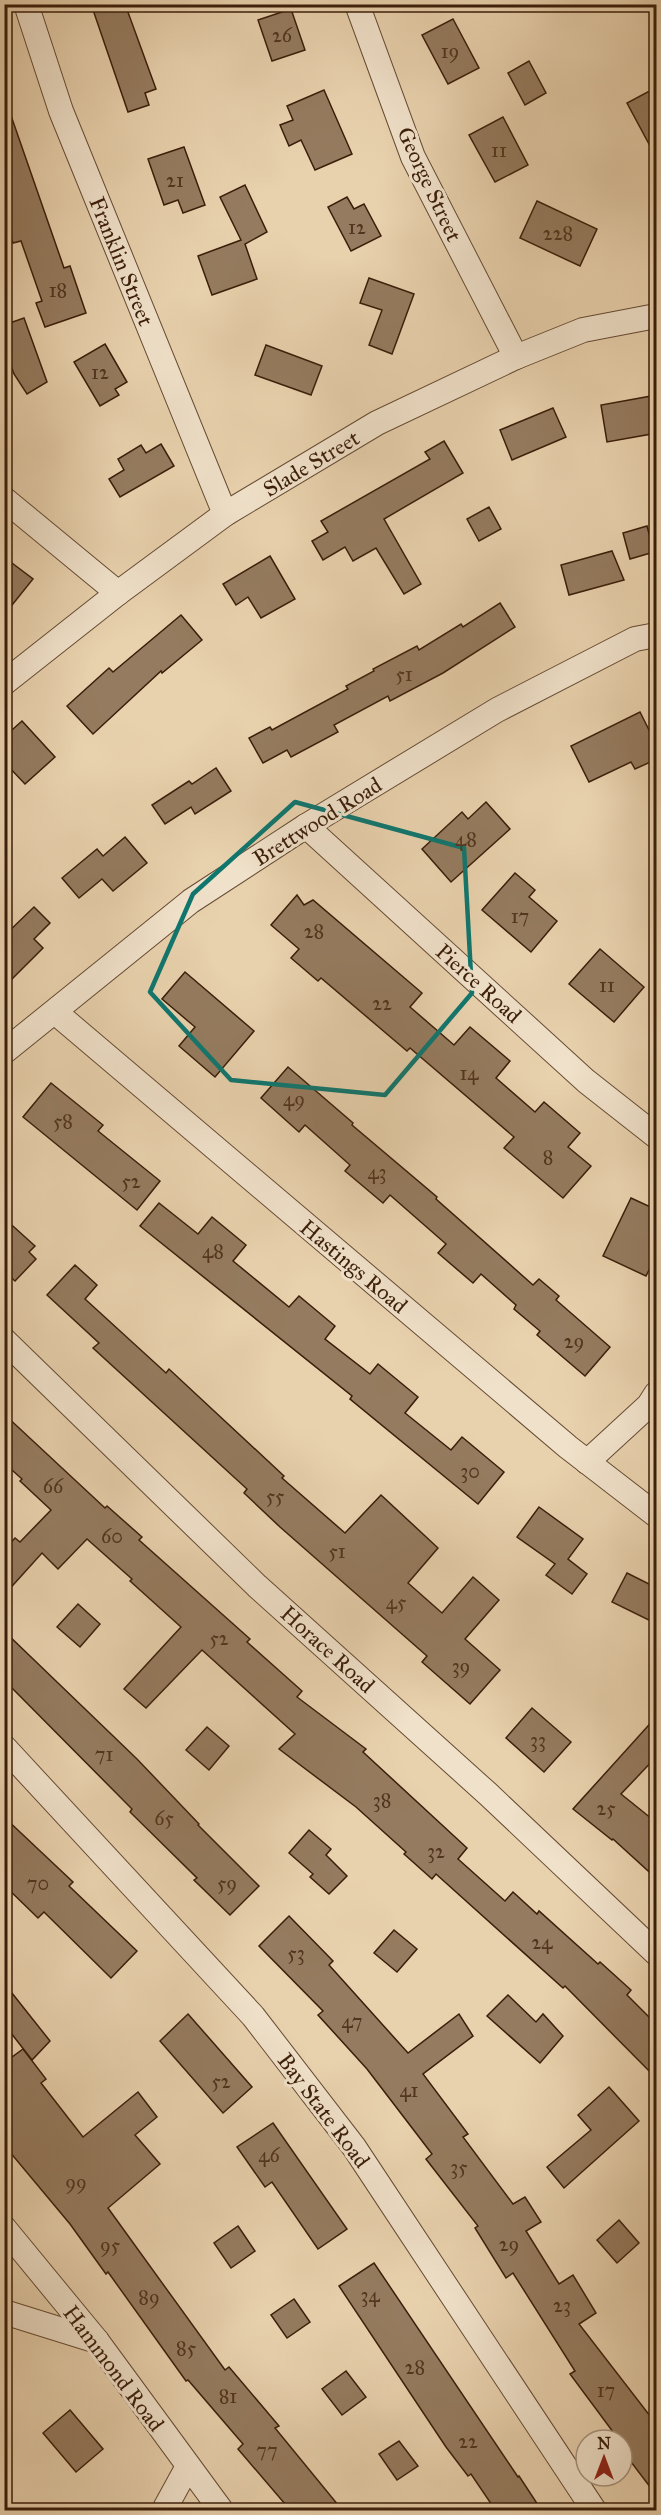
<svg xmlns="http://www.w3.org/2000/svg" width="661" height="2515" viewBox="0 0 661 2515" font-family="'IM FELL Great Primer',serif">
<rect width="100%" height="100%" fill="#e8d1ad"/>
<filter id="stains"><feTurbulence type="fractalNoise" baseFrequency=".00333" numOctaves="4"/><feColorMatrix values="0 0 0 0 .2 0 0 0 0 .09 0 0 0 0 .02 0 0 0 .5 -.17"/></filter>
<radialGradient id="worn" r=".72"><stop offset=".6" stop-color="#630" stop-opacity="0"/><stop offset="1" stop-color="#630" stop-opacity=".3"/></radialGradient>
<g fill="#957b5f" stroke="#3b1e0a" stroke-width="1.5">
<path d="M 91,4 L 125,4 L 156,89 L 145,93 L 149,105 L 128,112 Z"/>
<path d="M 291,9 L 305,50 L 272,61 L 258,20 Z"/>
<path d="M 453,19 L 479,68 L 448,84 L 422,35 Z"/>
<path d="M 529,61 L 546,93 L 525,105 L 508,73 Z"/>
<path d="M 657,87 L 657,159 L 627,103 Z"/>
<path d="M 324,90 L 352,154 L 315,170 L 301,140 L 289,146 L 280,125 L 293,120 L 287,106 Z"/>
<path d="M 8,107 L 64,268 L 70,266 L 86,313 L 45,327 L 36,303 L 42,301 L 21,241 L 13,243 L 4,218 L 4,108 Z"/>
<path d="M 503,117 L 528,165 L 495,182 L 469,135 Z"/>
<path d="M 184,147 L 205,205 L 183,213 L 178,200 L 164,205 L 148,159 Z"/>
<path d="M 245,185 L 267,232 L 245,244 L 257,279 L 212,295 L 198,256 L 241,240 L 220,197 Z"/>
<path d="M 347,197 L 354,209 L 364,204 L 381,236 L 351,251 L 328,207 Z"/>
<path d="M 537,201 L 597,229 L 580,266 L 520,238 Z"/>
<path d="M 369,278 L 414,294 L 392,354 L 369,345 L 382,310 L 360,303 Z"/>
<path d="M 24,318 L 47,382 L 27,394 L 14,374 L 4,346 L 4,325 Z"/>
<path d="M 105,344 L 127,382 L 115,389 L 119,395 L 100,406 L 74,362 Z"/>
<path d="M 266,345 L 322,366 L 311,395 L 255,375 Z"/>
<path d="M 657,395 L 657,433 L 607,442 L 601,405 Z"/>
<path d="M 553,408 L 566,437 L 512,460 L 500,430 Z"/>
<path d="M 444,441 L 463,473 L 384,519 L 421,584 L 404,594 L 376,548 L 353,561 L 345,547 L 323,560 L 312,541 L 328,532 L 321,521 L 430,459 L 425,452 Z"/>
<path d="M 161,444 L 174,466 L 120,497 L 109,479 L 124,470 L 118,459 L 141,445 L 146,453 Z"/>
<path d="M 489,507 L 501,529 L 479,541 L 467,519 Z"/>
<path d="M 647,526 L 654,552 L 630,559 L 623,533 Z"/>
<path d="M 612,551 L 624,580 L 569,595 L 561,565 Z"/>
<path d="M 270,556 L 295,599 L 261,618 L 248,597 L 236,605 L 223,584 Z"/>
<path d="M 4,557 L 33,579 L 4,615 Z"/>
<path d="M 500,603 L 515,627 L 443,673 L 390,701 L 388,696 L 334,725 L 338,732 L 291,757 L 287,750 L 263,763 L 249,738 L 270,727 L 272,730 L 348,689 L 346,686 L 374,671 L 373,669 L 417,646 L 419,650 L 461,624 L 463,627 Z"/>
<path d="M 181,615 L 202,640 L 162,673 L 161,671 L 93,734 L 67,706 L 109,668 L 113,672 Z"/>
<path d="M 640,712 L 657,746 L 657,759 L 635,769 L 631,762 L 589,782 L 571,746 Z"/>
<path d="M 22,721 L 55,757 L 25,784 L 4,762 L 4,737 Z"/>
<path d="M 216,768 L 231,791 L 195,814 L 191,807 L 165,824 L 152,805 L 189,781 L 192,784 Z"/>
<path d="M 486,802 L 510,829 L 451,882 L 422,849 L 462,812 L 468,819 Z"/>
<path d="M 125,837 L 147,863 L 113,891 L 102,879 L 79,898 L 62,878 L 97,849 L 103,856 Z"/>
<path d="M 515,873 L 535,890 L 529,897 L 557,921 L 531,952 L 482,910 Z"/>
<path d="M 297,895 L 304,905 L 313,900 L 422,993 L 410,1007 L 454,1045 L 470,1027 L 510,1061 L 496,1078 L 535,1112 L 544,1102 L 580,1133 L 568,1147 L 591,1166 L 563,1198 L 504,1148 L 514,1137 L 410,1048 L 407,1051 L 321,978 L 318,981 L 291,958 L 299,949 L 271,925 Z"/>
<path d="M 34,907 L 50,923 L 34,939 L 43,948 L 4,987 L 4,936 Z"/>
<path d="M 600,949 L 644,987 L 614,1022 L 569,984 Z"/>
<path d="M 185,972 L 254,1031 L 215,1077 L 179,1046 L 195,1027 L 162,999 Z"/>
<path d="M 288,1067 L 353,1123 L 352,1125 L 437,1197 L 436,1199 L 533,1285 L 539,1279 L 559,1296 L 556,1300 L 610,1347 L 585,1376 L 537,1335 L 540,1331 L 514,1309 L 516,1305 L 481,1274 L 473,1283 L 438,1253 L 446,1244 L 390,1195 L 383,1203 L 345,1171 L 350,1165 L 305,1125 L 299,1132 L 261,1098 Z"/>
<path d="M 51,1083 L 103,1125 L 98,1131 L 160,1181 L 137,1210 L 23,1117 Z"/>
<path d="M 631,1198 L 657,1210 L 657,1254 L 646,1276 L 603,1256 Z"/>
<path d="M 159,1203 L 198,1234 L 212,1217 L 246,1245 L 233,1261 L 289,1307 L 299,1296 L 335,1326 L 325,1339 L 370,1374 L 378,1364 L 418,1397 L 405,1413 L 451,1450 L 462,1437 L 504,1472 L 478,1504 L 350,1399 L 352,1396 L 140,1226 Z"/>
<path d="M 4,1218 L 35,1246 L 29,1252 L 36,1259 L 15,1281 L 8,1275 L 4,1279 Z"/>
<path d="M 75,1265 L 97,1285 L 85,1299 L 166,1373 L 169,1369 L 284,1476 L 282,1478 L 345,1533 L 381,1495 L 438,1548 L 408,1583 L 442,1613 L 473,1577 L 499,1600 L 465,1639 L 500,1670 L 470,1704 L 422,1662 L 427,1656 L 280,1527 L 244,1493 L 247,1489 L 93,1348 L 99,1343 L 47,1295 Z"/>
<path d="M 4,1414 L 105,1508 L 107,1506 L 142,1537 L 139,1540 L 250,1639 L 247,1642 L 302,1691 L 297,1697 L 366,1749 L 363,1752 L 467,1848 L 458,1859 L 505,1901 L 513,1892 L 537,1914 L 539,1911 L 598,1964 L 600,1962 L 631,1990 L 627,1995 L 657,2025 L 657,2079 L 565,1986 L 563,1988 L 436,1874 L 432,1879 L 404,1854 L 406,1852 L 356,1807 L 279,1749 L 295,1734 L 202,1650 L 146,1708 L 124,1689 L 181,1627 L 130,1581 L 132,1579 L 87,1539 L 58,1569 L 42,1553 L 4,1595 L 4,1550 L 15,1538 L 20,1542 L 51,1510 L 20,1481 L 22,1479 L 4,1463 Z"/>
<path d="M 539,1507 L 583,1539 L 568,1559 L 587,1574 L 572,1594 L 546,1575 L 555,1564 L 517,1537 Z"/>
<path d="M 627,1573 L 657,1588 L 657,1624 L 612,1602 Z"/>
<path d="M 78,1604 L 100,1624 L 80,1647 L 57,1627 Z"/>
<path d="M 4,1631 L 137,1759 L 199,1824 L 198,1825 L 259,1886 L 230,1915 L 194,1880 L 197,1878 L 130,1812 L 132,1809 L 4,1680 Z"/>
<path d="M 532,1708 L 571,1742 L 544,1772 L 506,1738 Z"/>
<path d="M 657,1716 L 657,1756 L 621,1794 L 657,1823 L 657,1879 L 613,1839 L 612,1840 L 573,1809 Z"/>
<path d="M 207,1727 L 229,1746 L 209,1770 L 186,1750 Z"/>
<path d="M 4,1817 L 73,1882 L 69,1886 L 137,1951 L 111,1978 L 44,1912 L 38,1918 L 4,1885 Z"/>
<path d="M 309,1830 L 331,1849 L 326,1855 L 347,1876 L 329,1894 L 310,1877 L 313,1874 L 289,1853 Z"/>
<path d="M 289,1916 L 333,1961 L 329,1965 L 408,2053 L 459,2014 L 473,2036 L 423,2074 L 468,2134 L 463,2137 L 513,2204 L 525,2197 L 541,2222 L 526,2231 L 559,2284 L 573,2275 L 596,2313 L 579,2324 L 657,2425 L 657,2496 L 628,2458 L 631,2456 L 622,2444 L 622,2440 L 619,2440 L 570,2374 L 575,2371 L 513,2273 L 506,2278 L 475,2228 L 478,2226 L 426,2159 L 432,2154 L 367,2069 L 318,2015 L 323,2011 L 259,1946 Z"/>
<path d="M 394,1930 L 417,1949 L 397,1972 L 374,1953 Z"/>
<path d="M 4,1983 L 50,2041 L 32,2060 L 4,2024 Z"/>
<path d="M 508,1995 L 536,2022 L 543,2014 L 563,2036 L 540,2063 L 487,2016 Z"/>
<path d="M 188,2014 L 252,2087 L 223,2113 L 160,2041 Z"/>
<path d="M 23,2049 L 46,2079 L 41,2083 L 83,2137 L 138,2092 L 157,2117 L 135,2135 L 160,2164 L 108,2208 L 225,2370 L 229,2367 L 279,2426 L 275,2428 L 343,2511 L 291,2511 L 238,2449 L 243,2444 L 188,2380 L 186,2381 L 108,2272 L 106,2274 L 70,2224 L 4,2145 L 4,2063 Z"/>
<path d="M 609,2087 L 639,2121 L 564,2188 L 547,2167 L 591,2130 L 578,2115 Z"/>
<path d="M 273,2123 L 347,2229 L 318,2249 L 272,2182 L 265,2187 L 237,2147 Z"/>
<path d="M 619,2220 L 639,2243 L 617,2263 L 597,2240 Z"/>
<path d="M 238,2226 L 255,2251 L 231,2268 L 214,2243 Z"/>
<path d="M 374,2263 L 518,2477 L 519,2476 L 542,2511 L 496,2511 L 471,2474 L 468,2476 L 446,2447 L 339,2286 Z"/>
<path d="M 294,2299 L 310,2322 L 287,2338 L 271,2315 Z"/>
<path d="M 346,2371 L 366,2397 L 342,2415 L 322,2389 Z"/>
<path d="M 70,2410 L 103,2449 L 76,2472 L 43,2433 Z"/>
<path d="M 399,2441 L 418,2466 L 397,2480 L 379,2454 Z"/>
</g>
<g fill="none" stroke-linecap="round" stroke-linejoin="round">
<g stroke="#664b33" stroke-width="26">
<g id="minor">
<path d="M 26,4 L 61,111 L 225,514"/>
<path d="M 357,4 L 413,157 L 516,357"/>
<path d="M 4,499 L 118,593"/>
<path d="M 4,683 L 118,593 L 225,514 L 377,423 L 516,357 L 583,330 L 656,316"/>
<path d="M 306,826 L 586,1081 L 656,1136"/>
<path d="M 55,1012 L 568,1447 L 656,1515"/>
<path d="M 4,1052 L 191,901 L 306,826 L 497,710 L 635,639 L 656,635"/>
<path d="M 4,1340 L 257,1586 L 488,1794 L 656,1953"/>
<path d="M 587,1462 L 649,1405 L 656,1394"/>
<path d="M 4,1747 L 253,2016 L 354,2147 L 594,2510"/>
<path d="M 4,2228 L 97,2341 L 221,2510"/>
<path d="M 4,2312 L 97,2341"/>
<path d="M 164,2510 L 187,2468"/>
</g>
</g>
<use href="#minor" stroke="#f0e1ca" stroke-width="24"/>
</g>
<path fill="none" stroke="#0f766e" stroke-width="4.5" stroke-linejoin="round" d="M 295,802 L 464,848 L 472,993 L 385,1095 L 231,1080 L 150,992 L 193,894 Z"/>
<g text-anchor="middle" stroke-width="6" stroke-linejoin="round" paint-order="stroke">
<g font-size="20" fill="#52351f">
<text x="282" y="42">26</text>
<text x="450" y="58">19</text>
<text x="499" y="157">11</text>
<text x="175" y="187">21</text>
<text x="357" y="234">12</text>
<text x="558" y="240">228</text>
<text x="58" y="297">18</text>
<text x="100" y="379">12</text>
<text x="404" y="681">51</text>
<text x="466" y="846">48</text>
<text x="520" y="923">17</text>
<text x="314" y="938">28</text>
<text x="607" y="992">11</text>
<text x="382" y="1010">22</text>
<text x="469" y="1080">14</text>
<text x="294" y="1106">49</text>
<text x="63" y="1128">58</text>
<text x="548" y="1164">8</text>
<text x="377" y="1179">43</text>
<text x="131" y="1188">52</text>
<text x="213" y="1258">48</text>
<text x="574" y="1348">29</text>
<text x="470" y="1478">30</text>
<text x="53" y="1493">66</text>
<text x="275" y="1503">55</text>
<text x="112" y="1543">60</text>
<text x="337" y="1558">51</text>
<text x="396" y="1609">45</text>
<text x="219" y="1645">52</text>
<text x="461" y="1673">39</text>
<text x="538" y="1747">33</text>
<text x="104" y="1761">71</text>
<text x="382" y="1807">38</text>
<text x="606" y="1815">25</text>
<text x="164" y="1825">65</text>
<text x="436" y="1858">32</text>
<text x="38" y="1890">70</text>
<text x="227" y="1890">59</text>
<text x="542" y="1949">24</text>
<text x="296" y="1960">53</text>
<text x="352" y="2028">47</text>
<text x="221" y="2088">52</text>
<text x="409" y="2097">41</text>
<text x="269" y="2162">46</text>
<text x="459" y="2174">35</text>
<text x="76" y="2189">99</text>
<text x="509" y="2251">29</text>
<text x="110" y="2252">95</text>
<text x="370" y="2302">34</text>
<text x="149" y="2304">89</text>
<text x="562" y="2312">23</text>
<text x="186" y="2355">85</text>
<text x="415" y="2374">28</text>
<text x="606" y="2397">17</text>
<text x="228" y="2403">81</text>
<text x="468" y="2448">22</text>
<text x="267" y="2457">77</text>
</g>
<g font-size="22" fill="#3b1e0a" stroke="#f0e1ca">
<text transform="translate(430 184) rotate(65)" y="8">George Street</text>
<text transform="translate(122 261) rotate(68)" y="8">Franklin Street</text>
<text transform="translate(311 463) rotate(-31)" y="8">Slade Street</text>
<text transform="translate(317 821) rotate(-32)" y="8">Brettwood Road</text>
<text transform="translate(479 983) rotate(42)" y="8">Pierce Road</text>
<text transform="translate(354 1266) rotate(40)" y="8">Hastings Road</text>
<text transform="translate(328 1649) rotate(42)" y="8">Horace Road</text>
<text transform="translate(324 2110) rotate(53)" y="8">Bay State Road</text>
<text transform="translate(114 2368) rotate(53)" y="8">Hammond Road</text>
</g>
</g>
<rect width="661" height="2515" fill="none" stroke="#e8d1ad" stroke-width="24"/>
<rect x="6" y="6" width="649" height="2503" fill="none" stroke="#3b1e0a" stroke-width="3"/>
<rect x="12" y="12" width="637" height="2491" fill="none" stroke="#3b1e0a" stroke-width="1.5"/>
<g transform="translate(604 2458)"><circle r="28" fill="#f0e1ca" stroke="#a8937d" stroke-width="1.5"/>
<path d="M0-4.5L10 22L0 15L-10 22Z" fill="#8f2418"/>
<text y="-9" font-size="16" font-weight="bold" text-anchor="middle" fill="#3b1e0a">N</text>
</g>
<rect width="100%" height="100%" filter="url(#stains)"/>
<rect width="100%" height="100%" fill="url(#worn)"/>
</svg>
